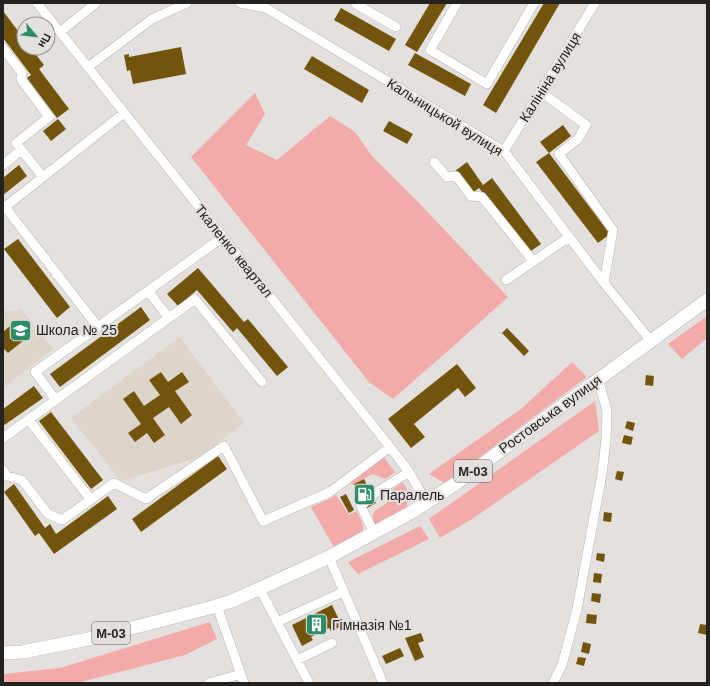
<svg xmlns="http://www.w3.org/2000/svg" width="710" height="686" font-family="Arial,sans-serif">
<rect width="100%" height="100%" fill="#e3e0dd"/>
<path fill="#ddd4cc" d="M3,307l3,5 15,-3 32,40 -50,39z
M180,337l64,86 -47,35 -76,23 -50,-63z"/>
<path fill="#f2aba8" d="M255,93l10,21 -19,31 31,15 53,-44 25,16 17,24 46,46 90,95 -50,45 -65,57 -24,-17 -178,-225z
M707,316v22l-25,21 -14,-15z
M572,362l15,15 -142,106 -16,-9 92,-65z
M595,401l4,30 -127,88 -32,19 -11,-19z
M383,456l12,16 -10,7 -12,-5 -21,11 -2,-4z
M402,482c8,8 7,17 4,26l-32,18c-6,-21 9,-15 16,-27 1,-2 1,-6 2,-9 3,-3 8,-5 10,-8z
M336,495l13,20 7,-4c5,8 9,14 6,23l-27,15 -24,-42 14,-6z
M420,526l9,13 -71,35 -10,-12z
M210,622l7,17 -32,16 -108,28h-74v-9l57,-6z"/>
<path fill="#73540d" d="M430,3h17l-30,49 -12,-7z
M544,3h16l-64,110 -13,-8z
M341,8l55,31 -7,12 -55,-31z
M3,11l21,28v9h7l13,17 -5,4 30,40 -12,9 -30,-40 4,-3 -28,-37z
M181,47l5,27 -53,10 -3,-14 -3,1 -3,-16 5,-1v3z
M415,53l56,31 -6,12 -57,-31z
M312,56l57,34 -7,13 -58,-34z
M58,119l8,10 -15,12 -8,-10z
M389,121l24,13 -6,10 -24,-13z
M563,125l8,11 -22,17 -9,-11z
M549,153l61,81 -12,9 -62,-81z
M467,162l16,23 9,-7 49,66 -13,9 -49,-65 -8,6 -16,-23z
M19,165l8,11 -24,19v-17z
M18,239l52,68 -13,11 -53,-69z
M198,268l46,54 4,-3 40,48 -11,9 -40,-48 -4,4 -36,-42 -19,16 -11,-12z
M141,307l9,13 -90,67 -10,-13z
M16,321l13,15 -21,17 -4,-4 -1,1v-18z
M507,328l22,23 -5,5 -22,-23z
M457,364l19,24 -11,9 -7,-9 -44,36 11,13 -14,11 -23,-29z
M161,372l7,10 14,-10 7,10 -14,9 17,24 -11,9 -12,-17 -16,11 12,17 -11,8 -7,-10 -12,9 -7,-9 13,-9 -18,-25 11,-8 10,15 16,-11 -11,-15z
M646,375l8,1 -1,10 -8,-1z
M34,386l9,12 -40,28v-17z
M51,412l52,68 -12,9 -52,-68z
M627,421l8,2 -2,8 -8,-3z
M624,435l9,2 -2,8 -9,-2z
M218,456l9,13 -86,63 -9,-13z
M617,471l7,1 -2,9 -7,-2z
M364,479l12,24 -9,5 -13,-24z
M14,484l31,44 5,-4 6,10 52,-38 9,13 -63,45 -15,-21 -4,3 -31,-44z
M346,494l8,16 -5,3 -9,-16z
M604,512l8,1 -1,9 -8,-1z
M597,553l8,1 -1,8 -8,-2z
M594,573l8,1 -1,9 -8,-1z
M592,593l9,1 -1,9 -9,-2z
M332,605l10,21 -11,5 -2,-3 -18,9 2,3 -11,6 -10,-21z
M587,614l10,1 -1,9 -10,-1z
M700,624l7,1v10l-9,-2z
M421,633l3,8 -6,2 6,14 -9,4 -10,-23z
M583,642l8,2 -2,10 -8,-2z
M400,648l4,8 -18,8 -4,-8z
M578,657l8,1 -2,8 -8,-2z"/>
<g fill="none" stroke-linecap="round" stroke-linejoin="round">
<defs>
<path id="minor" d="M37,3l353,444 19,25 17,30
M240,3l26,5 238,143 100,132 47,58
M357,3l-1,1 40,23
M457,3l-27,47 57,34 47,-81
M60,32l36,-29
M3,48l19,25 -1,6 28,38 -33,26 27,34
M88,67l64,-48 35,-16
M541,92l45,33 -8,14 -19,15 54,76 -9,53
M504,151l91,-148
M434,162l13,15 9,-1 15,20 11,1 51,64
M3,165l18,-15
M506,280l63,-43
M148,291l21,27
M98,327l-93,-120 119,-94
M56,400l-21,-28 188,-135
M29,420l62,80
M3,438l192,-139 67,83
M3,470l4,6 15,4 26,34 14,6 52,-37 32,16 78,-53 39,75 67,-29 60,-45
M374,533l-13,-27 14,-13 34,-21
M329,557l54,126
M260,589l37,71 35,-17
M217,606l27,77
M277,622l66,-30
M297,660l12,23
M209,683l32,-9
M553,683l9,-18 15,-56 25,-135 4,-34 1,-29 -9,-32"/>
<path id="highway" d="M3,653l19,-1 71,-14 116,-30 23,-7 97,-44 83,-45 46,-30 249,-182"/>
</defs>
<use href="#minor" stroke="#bab7b4" stroke-width="10"/>
<use href="#highway" stroke="#bab7b4" stroke-width="14"/>
<use href="#minor" stroke="#fff" stroke-width="9"/>
<use href="#highway" stroke="#fff" stroke-width="13"/>
</g>
<defs>
<symbol id="school-square" viewBox="-11 -11 22 22"><rect x="-9" y="-9" width="18" height="18" rx="4" fill="#2c8d66" stroke="#e3e0dd"/><path d="M0-5L7-2L0 1L-7-2ZM-4 1L0 2.5L4 1V4Q0 6-4 4Z" fill="#fff"/></symbol>
<symbol id="fuel-square" viewBox="-11 -11 22 22"><rect x="-9" y="-9" width="18" height="18" rx="4" fill="#2c8d66" stroke="#e3e0dd"/><path d="M-5.5-6h7V0h2V4h1.3V-2.5L3-4.5l.8-.8L6-3V5H2.5V1h-1V6h-7ZM-4.2-4.7v3.2H.2V-4.7Z" fill="#fff"/></symbol>
<symbol id="building-square" viewBox="-11 -11 22 22"><rect x="-9" y="-9" width="18" height="18" rx="4" fill="#2c8d66" stroke="#e3e0dd"/><path d="M-4-6H4V6H1V3H-1V6H-4ZM-2.5-4.3h1.7v1.8h-1.7ZM.8-4.3h1.7v1.8H.8ZM-2.5-1h1.7V.8h-1.7ZM.8-1h1.7V.8H.8Z" fill="#fff"/></symbol>
</defs>
<g fill-rule="evenodd">
<use href="#school-square" x="8" y="318" width="25" height="25"/>
<use href="#fuel-square" x="352" y="482" width="25" height="25"/>
<use href="#building-square" x="304" y="612" width="25" height="25"/>
</g>
<g text-anchor="middle" dominant-baseline="central" stroke-width="4" stroke-linejoin="round" paint-order="stroke">
<g fill="#e3e0dd" stroke="#5d5b59" stroke-width="1">
<rect x="454" y="460" width="38" height="22" rx="3"/>
<rect x="92" y="622" width="38" height="22" rx="3"/>
</g>
<g font-size="13" font-weight="bold" fill="#242221">
<text x="473" y="471">М-03</text>
<text x="111" y="633">М-03</text>
</g>
<g font-size="14" fill="#242221" stroke="#e3e0dd">
<text transform="translate(550 77) rotate(-58)">Калініна вулиця</text>
<text transform="translate(445 117) rotate(32)">Кальницькой вулиця</text>
<text transform="translate(234 251) rotate(51)">Ткаленко квартал</text>
<text transform="translate(550 414) rotate(-36)">Ростовська вулиця</text>
</g>
<g font-size="14" fill="#242221" stroke="#e3e0dd" text-anchor="start">
<text x="36" y="330">Школа № 25</text>
<text x="380" y="495">Паралель</text>
<text x="332" y="625">Гімназія №1</text>
</g>
</g>
<rect width="710" height="686" fill="none" stroke="#242221" stroke-width="8"/>
<g transform="translate(36 36) rotate(118)"><circle r="19" fill="#e3e0dd" stroke="#979492"/>
<path d="M0-3L7 15L0 10L-7 15Z" fill="#2c8d66"/>
<text y="-6" font-size="11" font-weight="bold" text-anchor="middle" fill="#242221">Пн</text>
</g>
</svg>
